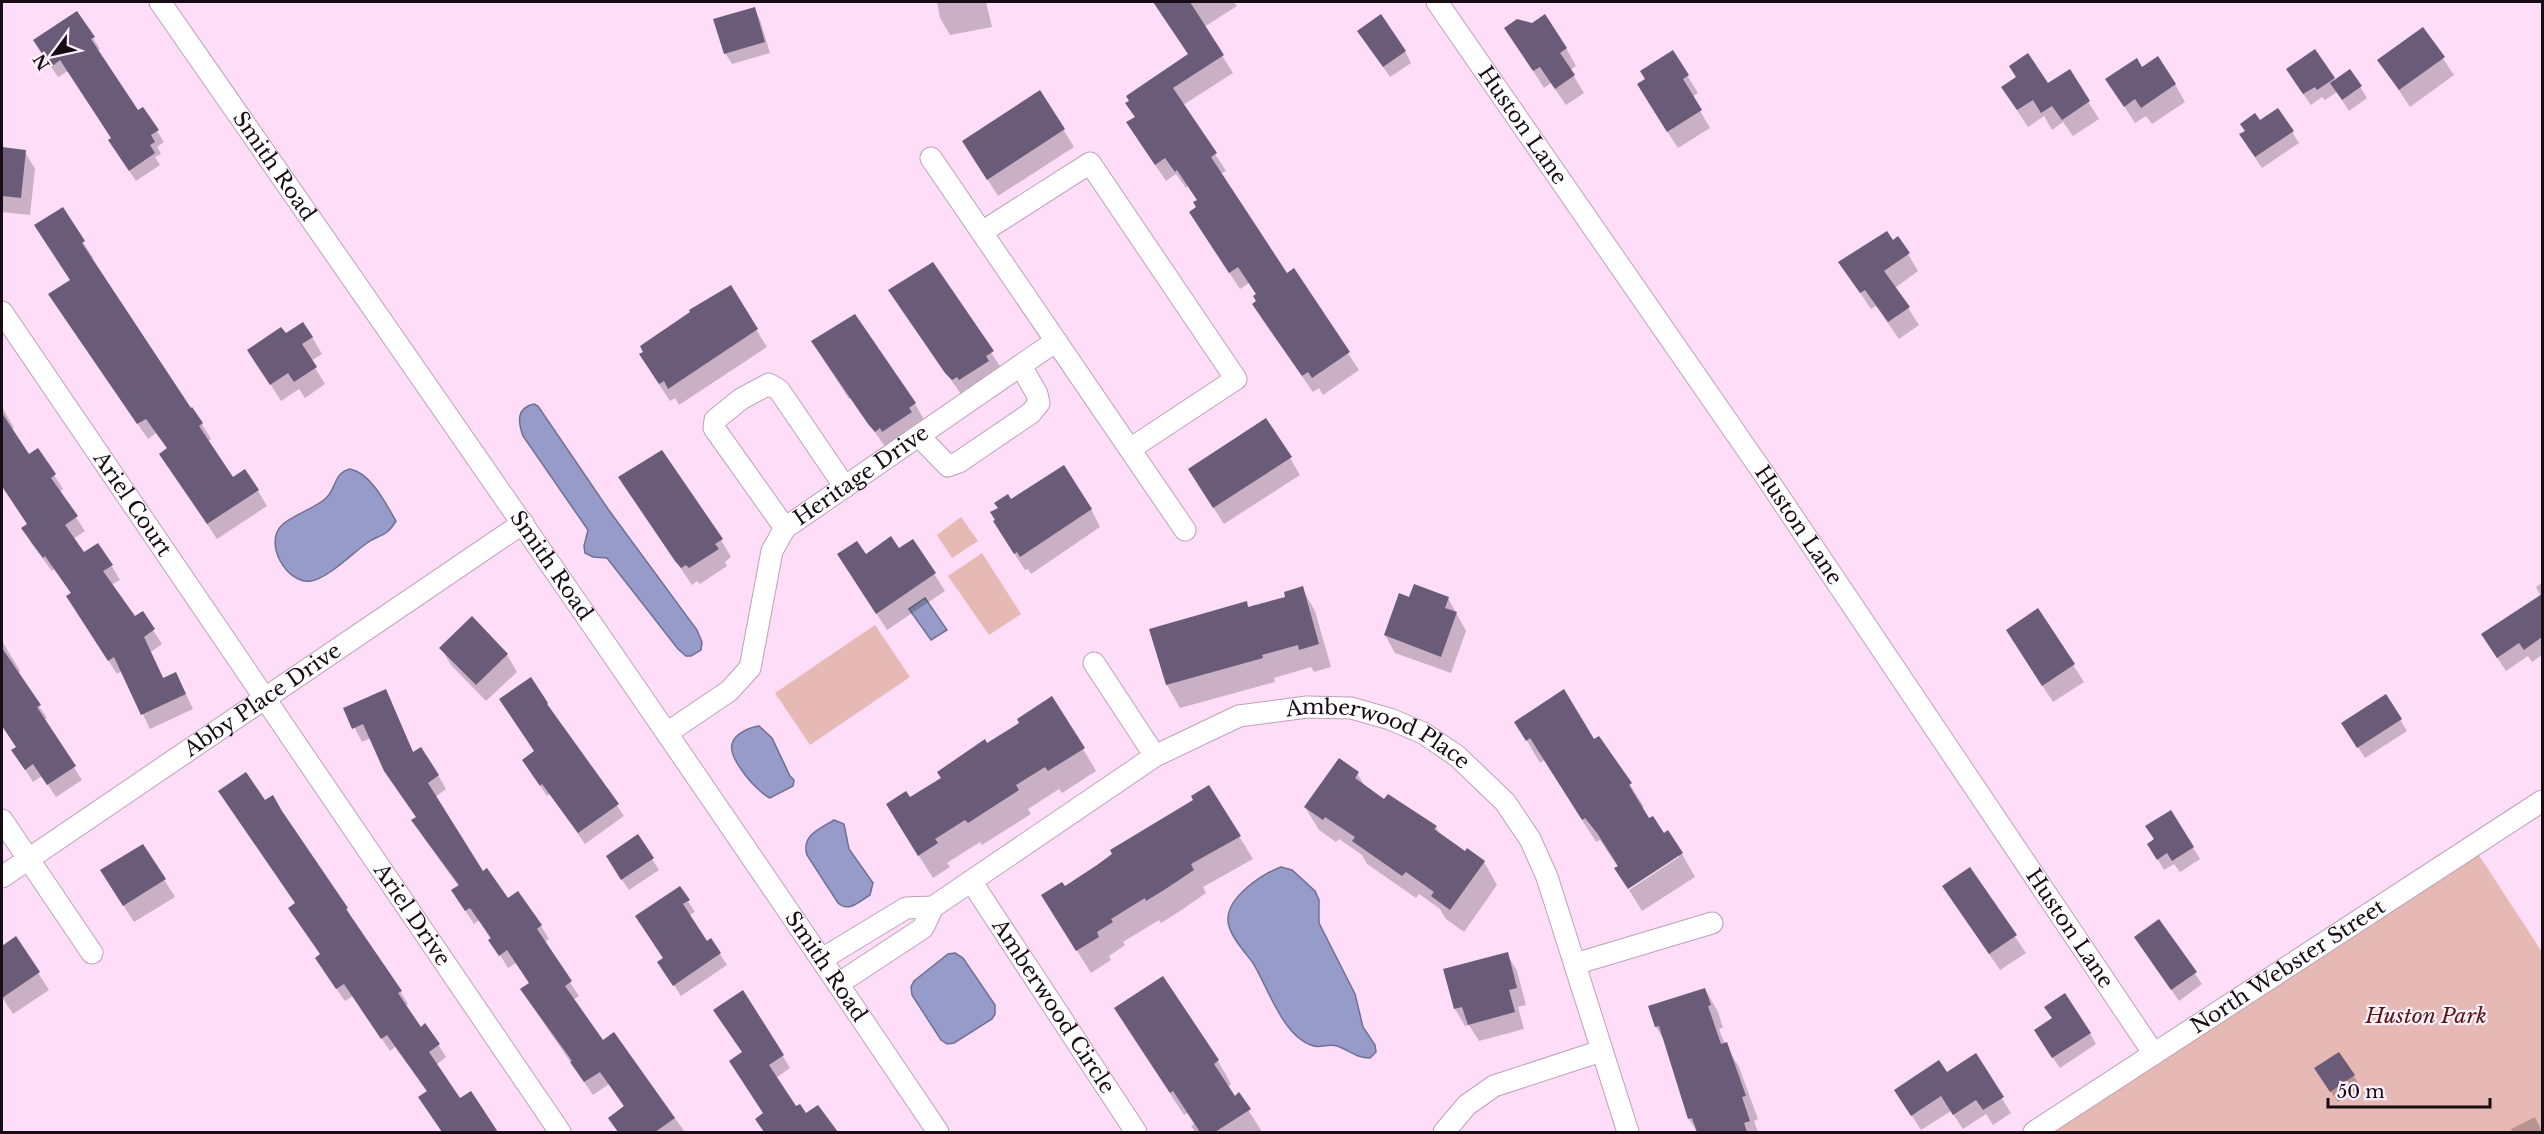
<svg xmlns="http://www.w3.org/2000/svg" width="2544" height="1134" font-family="'Libre Baskerville',serif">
<rect width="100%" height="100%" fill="#fdddf7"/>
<path fill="#e6b9b4" d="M961,517l17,24 -26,17 -15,-23z
M982,553l39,61 -32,21 -41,-59z
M875,625l35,52 -100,68 -35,-52z
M2473,846l69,106v180h-508z"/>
<path fill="#969bc9" stroke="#707093" stroke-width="1.5" d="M534,404l4,2 70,103 89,121 5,12 -1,8 -10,6h-5l-8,-7 -71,-91 -14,-1 -8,-4 -1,-7 4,-16 -65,-94c-5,-14 -7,-28 11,-32z
M350,469c21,4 36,35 46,52 -3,5 -5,8 -9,11 -6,5 -14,6 -20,11 -13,9 -40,36 -56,38 -24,4 -48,-38 -29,-56 11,-10 31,-16 43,-26 12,-10 8,-26 25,-30z
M925,598l22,32 -16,10 -22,-31z
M759,726l13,12 18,38 4,4 -1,6 -23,12c-12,-5 -42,-39 -38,-54 2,-10 18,-17 27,-18z
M834,820l10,4 5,25 24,34 -3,12c-10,6 -21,18 -32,8l-31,-48c-6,-20 13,-26 27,-35z
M1281,867l11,3 23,21 4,9v23l36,71 8,33 12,18 1,7 -6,6c-14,0 -21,-8 -33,-12 -8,-3 -15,2 -23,0 -31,-8 -46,-59 -61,-83 -8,-11 -25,-29 -25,-43 -1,-23 34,-46 53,-53z
M955,953l8,5 32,47v9l-3,5 -38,24 -7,1 -6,-4 -29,-45 -1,-8 3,-6 34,-27z"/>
<path fill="#0003" d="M937,2h49l6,25 -42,8 -10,-17z
M1155,2h79l3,4 -33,21 29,46 -50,32 43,66 -6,3 66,101 7,-5 66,100 -36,25 -4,-7 -6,4 -49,-70 -10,-17 4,-3 -1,-7 -8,-12 -9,6 -39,-59 -3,-29 -10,-15 -2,2 -10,-14 -10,7 -28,-41 -2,-22 53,-63z
M754,9l6,11 10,33 -38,11 -7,-11z
M1506,28l60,20 10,18 -6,4 14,23 -18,12 -15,-22 -7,5z
M2423,29l31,46 -44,32 -31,-47z
M1359,31l46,20 6,12 -21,14z
M93,38l7,11 -3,2 40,62 20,18 7,11 -7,5 4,7 -6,3 5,8 -24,16 -20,-30 -4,-12 -44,-68 -10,6 -17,-25z
M2315,51l20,30 15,-10 17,27 -18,13 -12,-19 -12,8 -3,-3 -11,8 -17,-24z
M1673,52l25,41 -6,4 18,31 -32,20 -30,-46 -1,-23z
M2141,69l34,15 10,18 -33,22 -6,-8 -11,7 -28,-43z
M2069,71l30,48 -26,17 -10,-14 -11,8 -8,-14 -16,11 -15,-23z
M1040,92l34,55 -76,49 -24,-38z
M2260,122l32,10 7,11 -37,25 -15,-22z
M2,149l23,3 10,17 -5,46 -28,-3z
M62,209l31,49 -2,1 99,152 12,13 9,15 -4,3 25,37 26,12 9,15 -50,33 -56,-84 7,-5 -12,-17 -8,6 -89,-129 12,-29z
M1892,242l16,12 10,17 -23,17 24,37 -20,14 -23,-33 -5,3 -31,-46z
M932,264l70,105 -39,28 -63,-90z
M730,287l37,60 -88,58 -4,-7 -5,3 -19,-29z
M285,335l27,2 10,17 -11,7 14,23 -20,14 -6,-9 -18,12 -32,-51z
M823,359l92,45 10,17 -39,27 -35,-50 -2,1z
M2,407l12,21 -3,2 18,26 25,19 9,14 -4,3 26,39 -12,8 11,15 27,11 9,15 -9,5 23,33 8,-5 20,31 -11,8 13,27 19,9 10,21 -43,20 -28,-58 -5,3 -41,-63 -4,-16 -18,-26 -2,2 -21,-28 -8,-14 5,-4 -26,-38z
M1290,458l10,17 -76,49 -24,-37z
M620,478l101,62 10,17 -6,5 2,4 -27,18 -3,-3 -5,4z
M1011,501l80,8 9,18 -69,47 -3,-5 -3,1 -20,-31 -6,-31z
M913,541l32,50 -58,39 -48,-75 26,1 34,-6z
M2542,583v72l-10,7 -4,-6 -22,15 -15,-23 50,-51 -5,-10z
M1302,588l13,23 16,56 -17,5 -3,-5 -37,11 1,4 -95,26 -13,-23 -16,-55 95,-27 3,5 37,-10z
M1448,598l18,33 -15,42 -56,-20 -10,-18 25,-36z
M2038,610l46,72 -31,20 -36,-55z
M2,641l18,30 -3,2 30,45 -3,2 38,60 -26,17 -14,-21 -9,6 -12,-19 -4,-15 -15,-22z
M441,648l66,7 10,17 -31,29 -35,-36z
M530,679l94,137 -39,28 -35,-50 -3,2 -17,-25 5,-19z
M385,691l29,63 24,21 8,14 -11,8 48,76 24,27 34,26 8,13 -5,4 35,53 -6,4 29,42 12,-8 71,98h-67l-8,-14 15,-10 -16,-24 -16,11 -63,-92 -8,-14 8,-5 -14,-21 -8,5 -29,-48 -5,4 -13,-20 -2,-17 -38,-53 -4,-16 -46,-80 -9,4 -17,-33z
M2386,696l21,35 -42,27 -15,-23z
M1516,722l77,19 26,26 25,40 -3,1 8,12 33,34 13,23 -53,34 -13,-21 50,-33v-3l-61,13 -18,-27 -4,2 -52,-82 -4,3z
M1021,723l62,26 13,22 -34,22 -3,-4 -31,20 3,5 -49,31 -2,-3 -33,21 3,4 -17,11 -32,-50 9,-29z
M1357,773l9,15 19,13 51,26 4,8 25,18 19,9 13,23 -33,47 -18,-13 -6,-10 -21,-15 -3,4 -49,-34 -5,-9 -23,-16 -3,3 -17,-12 -14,-23z
M1209,787l44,72 -50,28 3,6 -29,20 -16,10 -2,-3 -36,22 2,3 -16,11 2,4 -20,13 -34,-54 7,-31 131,-87z
M265,802l18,14 64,93 6,13 47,69 8,13 -3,2 15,23 18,15 8,13 -10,8 24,35 10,-7 27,39h-54l-15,-21v-18l-33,-46 -5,4 -37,-55 -8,5 -21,-30 -3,-16 -25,-51z
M2171,812l29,47 -20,13 -6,-8 -10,6 -15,-26 7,-4z
M638,837l21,33 -30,20 -15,-22z
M143,846l32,51 -41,25 -22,-34z
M1970,869l56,84 -26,17 -46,-67z
M688,901l7,11 -7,4 18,27 5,-3 16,25 -46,31 -15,-23 -2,-14 -20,-31z
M2159,921l43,63 -23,17 -36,-53z
M16,938l33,52 -36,24 -11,-17v-49z
M1507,954l10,17 9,34 -8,2 6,22 -45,12 -10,-16 -4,1 -10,-17z
M1163,978l55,83 13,23 -4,3 8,11 4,-3 23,37h-67l-4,-6 3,-2 -7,-11 -3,2 -55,-84 -13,-23z
M1705,989l13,23 5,16 -4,1 6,15 14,23 19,52 -4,2 4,11h-61l-8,-13 -22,-74 -11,-18 -6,-20z
M743,992l47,76 -14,10 20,31 37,19 3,4h-71l-8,-13 7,-5 -21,-61z
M2053,1019l37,14 6,11 -36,24 -18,-26z
M1976,1056l35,57 -18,12 -7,-11 -23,15 -12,-18 -30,19 -16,-25 41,-31z
M2354,1076l6,11 -22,15 -15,-22z
M2535,1117l7,15h-29l-2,-3z"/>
<path fill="#6a5c79" d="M1153,2h37l34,53 -51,33 44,65 -6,4 76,116 7,-5 56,84 -38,26 -4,-6 -6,4 -50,-72 4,-3 -3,-5 3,-2 -18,-27 -9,6 -40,-61 7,-5 -3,-5 4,-2 -20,-30 -2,2 -10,-14 -10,7 -29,-43 9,-5 -10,-14 4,-2 -3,-5 62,-42z
M755,7l10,35 -41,12 -11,-35z
M77,11l18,26 -4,2 47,71 5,-3 16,23 -8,5 4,7 -5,3 5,8 -26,18 -21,-31 3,-2 -51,-78 -9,7 -18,-27z
M1381,14l25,37 -23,16 -26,-36z
M1545,14l22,34 -7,5 15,22 -20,14 -15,-22 -7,4 -29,-43 13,-9 15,4z
M2423,27l22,30 -46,33 -22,-30z
M2315,49l20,29 -18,12 -2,-3 -12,7 -17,-25z
M1673,50l16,25 -6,4 19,31 -35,22 -30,-48 8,-5 -5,-8z
M2028,53l20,30 22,-14 20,32 -28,19 -10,-14 -11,7 -8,-13 -16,10 -16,-23 15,-10 -7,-11z
M2158,56l18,28 -35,24 -6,-9 -11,8 -19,-28 32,-21 5,9z
M2350,69l12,17 -20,14 -12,-17z
M1040,90l25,39 -78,51 -25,-39z
M2278,108l16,23 -39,26 -16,-23 6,-3 -5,-7 15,-11 5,7z
M2,147l24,3 -5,48 -19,-2z
M63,207l22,34 -3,2 109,165 1,-1 11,16 -4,3 34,51 12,-8 14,21 -52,34 -48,-70 8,-6 -21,-29 -9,5 -89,-130 22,-14 -36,-55z
M1887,231l6,9 5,-4 12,17 -26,18 26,36 -22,15 -23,-32 -5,3 -22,-31z
M933,262l61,89 -8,5 3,5 -30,19 -2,-3 -5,3 -7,-7 -57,-83z
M731,285l27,44 -90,60 -4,-8 -5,3 -20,-30 4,-2 -3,-6 50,-34 -1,-2z
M855,314l61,89 -7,5 3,4 -30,20 -2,-4 -5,4 -7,-8 -57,-83z
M303,322l10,15 -11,7 15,23 -23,15 -6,-9 -18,12 -23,-35 34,-23 5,6z
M2,413l27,41 9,-6 18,26 -5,4 27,38 -13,9 19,27 14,-9 15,22 -10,6 32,45 8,-5 12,18 -11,8 19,41 13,-6 10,22 -45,21 -27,-58 -6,4 -42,-65 5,-3 -26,-37 -2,2 -22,-30 6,-4 -25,-38z
M1266,418l26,39 -79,51 -25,-39z
M662,450l61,89 -8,5 4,5 -30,19 -3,-3 -5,3 -6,-7 -57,-84z
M1064,465l28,44 -72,48 -3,-5 -3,2 -21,-33 2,-1 -5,-8 8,-4 -4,-5 14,-9 3,5z
M891,536l8,12 14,-9 23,34 -60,41 -39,-60 20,-13 9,13z
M1414,584l35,13 -4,11 12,4 -16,45 -57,-22 15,-42 10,4z
M1303,586l16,58 -20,6 -1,-5 -36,10 1,3 -97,27 -17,-56 98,-28 1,6 37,-10 -1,-5z
M2542,594v43l-18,13 -5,-7 -22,15 -16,-24z
M2038,608l37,56 -33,22 -36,-56z
M472,616l36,38 -32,31 -37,-37z
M2,648l39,57 -4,2 39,59 -29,19 -14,-21 -8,6 -14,-20 5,-3 -14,-21z
M531,677l17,26 -1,1 72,100 -41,29 -36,-49 -2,2 -18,-26 12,-9 -35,-52z
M386,689l27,63 8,-5 18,28 -11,8 55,88 4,-3 21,30 10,-7 24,34 -5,4 35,52 -7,5 38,54 11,-8 61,86 -20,14h-37l-10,-14 16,-12 -24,-34 -16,10 -14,-20 2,-1 -52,-72 9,-6 -22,-33 -8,6 -11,-16 3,-2 -21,-30 -5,3 -14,-21 8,-5 -48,-65 5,-3 -32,-46 -21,-47 -11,5 -9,-21z
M1564,689l30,50 5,-3 21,30 12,17 -3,2 20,33 4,-2 11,17 4,-3 15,23 -55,36 -14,-21 4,-2 -21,-33 -12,-15 -3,2 -52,-82 -4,3 -12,-19z
M2386,694l16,25 -45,29 -16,-25z
M1052,696l33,52 -37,23 -3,-4 -29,18 3,5 -51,33 -3,-3 -30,19 3,4 -20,13 -32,-52 20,-13 4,6 31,-19 -4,-6 48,-33 2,4 32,-20 -2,-4z
M1339,758l20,14 -4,6 29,21 4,-5 49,32 -3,3 31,22 2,-3 18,13 -35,49 -19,-14 3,-4 -28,-20 -4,4 -50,-35 3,-4 -30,-20 -2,3 -19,-13z
M246,772l19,28 8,-5 9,16 66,97 -2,1 56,82 -4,2 23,34 4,-4 15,21 -11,8 31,46 11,-7 27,41h-56l-24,-35 9,-6 -40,-56 -6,4 -37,-55 -8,5 -21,-31 5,-4 -32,-46 7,-5 -77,-112z
M1209,785l32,51 -50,28 3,6 -30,20 -18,11 -1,-3 -34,21 2,3 -16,10 2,5 -23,14 -35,-56 21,-13 3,4 32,-21 15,-11 -2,-4 83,-50 -2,-4z
M2171,810l23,37 -22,14 -5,-8 -10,7 -10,-16 7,-5 -9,-13z
M638,834l16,24 -33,22 -15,-24z
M143,844l23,35 -43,27 -23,-36z
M1970,867l47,68 -28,19 -47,-68z
M680,886l10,14 -7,4 24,37 4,-3 10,15 -48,33 -16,-24 6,-4 -28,-42z
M2159,919l38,53 -26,18 -37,-53z
M16,936l24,36 -38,26v-52z
M1508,952l9,36 -8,2 6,22 -47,13 -6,-18 -8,2 -11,-40z
M1163,976l56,84 -5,4 21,32 4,-4 12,17 -36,23h-15l-27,-41 -3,2 -56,-85z
M1705,988l6,17 -3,1 13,38 6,-2 19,54 -4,1 8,24 -6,2 3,9h-50l-5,-14 -4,1 -29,-93 -4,1 -7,-21z
M743,990l41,65 -15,10 27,41 4,-2 6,9 12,-8 20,27h-74l-9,-13 8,-6 -34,-52 13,-9 -29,-42z
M2065,993l26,40 -39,25 -18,-28 18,-12 -8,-11z
M2339,1052l16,23 -25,17 -16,-24z
M1976,1053l28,44 -21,13 -7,-10 -23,15 -12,-19 -30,20 -17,-26 45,-30 8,12z"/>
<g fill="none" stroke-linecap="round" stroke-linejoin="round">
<defs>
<g id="minor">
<path id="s1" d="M160,2c261,375 523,751 778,1130"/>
<path id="s2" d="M1437,2l327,472 390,580"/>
<path d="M931,158l254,372"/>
<path d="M982,232l108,-69 146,216 -106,70"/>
<path id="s3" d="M2,312l558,820"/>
<path d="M919,436l29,30 11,-4 72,-49 8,-10 -2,-9 -16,-28"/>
<path d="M785,528l-71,-100 1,-8 26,-21 28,-15 10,6 66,97"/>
<path d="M1094,663l61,93"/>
<path id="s4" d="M667,733l62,-42 21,-23 22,-117 13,-23 271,-187"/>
<path d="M2,820l90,133"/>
<path id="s5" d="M2,877l521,-354"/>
<path id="s6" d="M971,881l165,251"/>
<path id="s7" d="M822,959l84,-51 27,-1 222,-151 84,-40 68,-9 44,1 39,11 33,14 34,23 48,46 25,37 17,38 81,255"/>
<path d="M1575,964l137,-41"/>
<path d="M838,984l85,-56 10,-21"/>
<path d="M1444,1132l23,-27 27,-19 107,-35"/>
<path id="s8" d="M2034,1132l508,-331"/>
</g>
</defs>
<use href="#minor" stroke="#bfa1ba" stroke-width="23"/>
<use href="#minor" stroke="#fff" stroke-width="21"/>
</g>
<g text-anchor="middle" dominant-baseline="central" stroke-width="4.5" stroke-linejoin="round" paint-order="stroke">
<g font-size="21" fill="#170c15" stroke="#fef1fb">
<text stroke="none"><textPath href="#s2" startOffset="150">Huston Lane</textPath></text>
<text stroke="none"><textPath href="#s1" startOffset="200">Smith Road</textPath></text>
<text stroke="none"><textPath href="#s4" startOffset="344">Heritage Drive</textPath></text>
<text stroke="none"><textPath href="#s3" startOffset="232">Ariel Court</textPath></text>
<text stroke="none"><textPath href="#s2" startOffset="636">Huston Lane</textPath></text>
<text stroke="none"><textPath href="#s1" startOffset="686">Smith Road</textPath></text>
<text stroke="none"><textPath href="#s5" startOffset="315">Abby Place Drive</textPath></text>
<text stroke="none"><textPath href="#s7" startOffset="632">Amberwood Place</textPath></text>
<text stroke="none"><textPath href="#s3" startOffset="729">Ariel Drive</textPath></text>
<text stroke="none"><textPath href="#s2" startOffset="1122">Huston Lane</textPath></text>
<text stroke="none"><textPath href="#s1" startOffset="1172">Smith Road</textPath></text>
<text stroke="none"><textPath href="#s8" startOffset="303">North Webster Street</textPath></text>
<text stroke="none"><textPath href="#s6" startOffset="150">Amberwood Circle</textPath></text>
</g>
<g font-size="21" font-style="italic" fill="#581615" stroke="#fef1fb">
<text x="2426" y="1016">Huston Park</text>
</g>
</g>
<rect width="2544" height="1134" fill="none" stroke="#170c15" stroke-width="6"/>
<g transform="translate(54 54) rotate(237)" stroke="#fef1fb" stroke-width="4.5" paint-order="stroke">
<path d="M0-4.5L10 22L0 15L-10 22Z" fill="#170c15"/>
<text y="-9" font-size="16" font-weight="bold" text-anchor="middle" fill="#170c15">N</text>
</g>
<path d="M2328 1098v9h162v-9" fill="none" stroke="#170c15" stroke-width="3"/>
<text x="2337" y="1098" font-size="18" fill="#170c15" stroke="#fef1fb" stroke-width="4.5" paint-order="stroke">50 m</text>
</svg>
